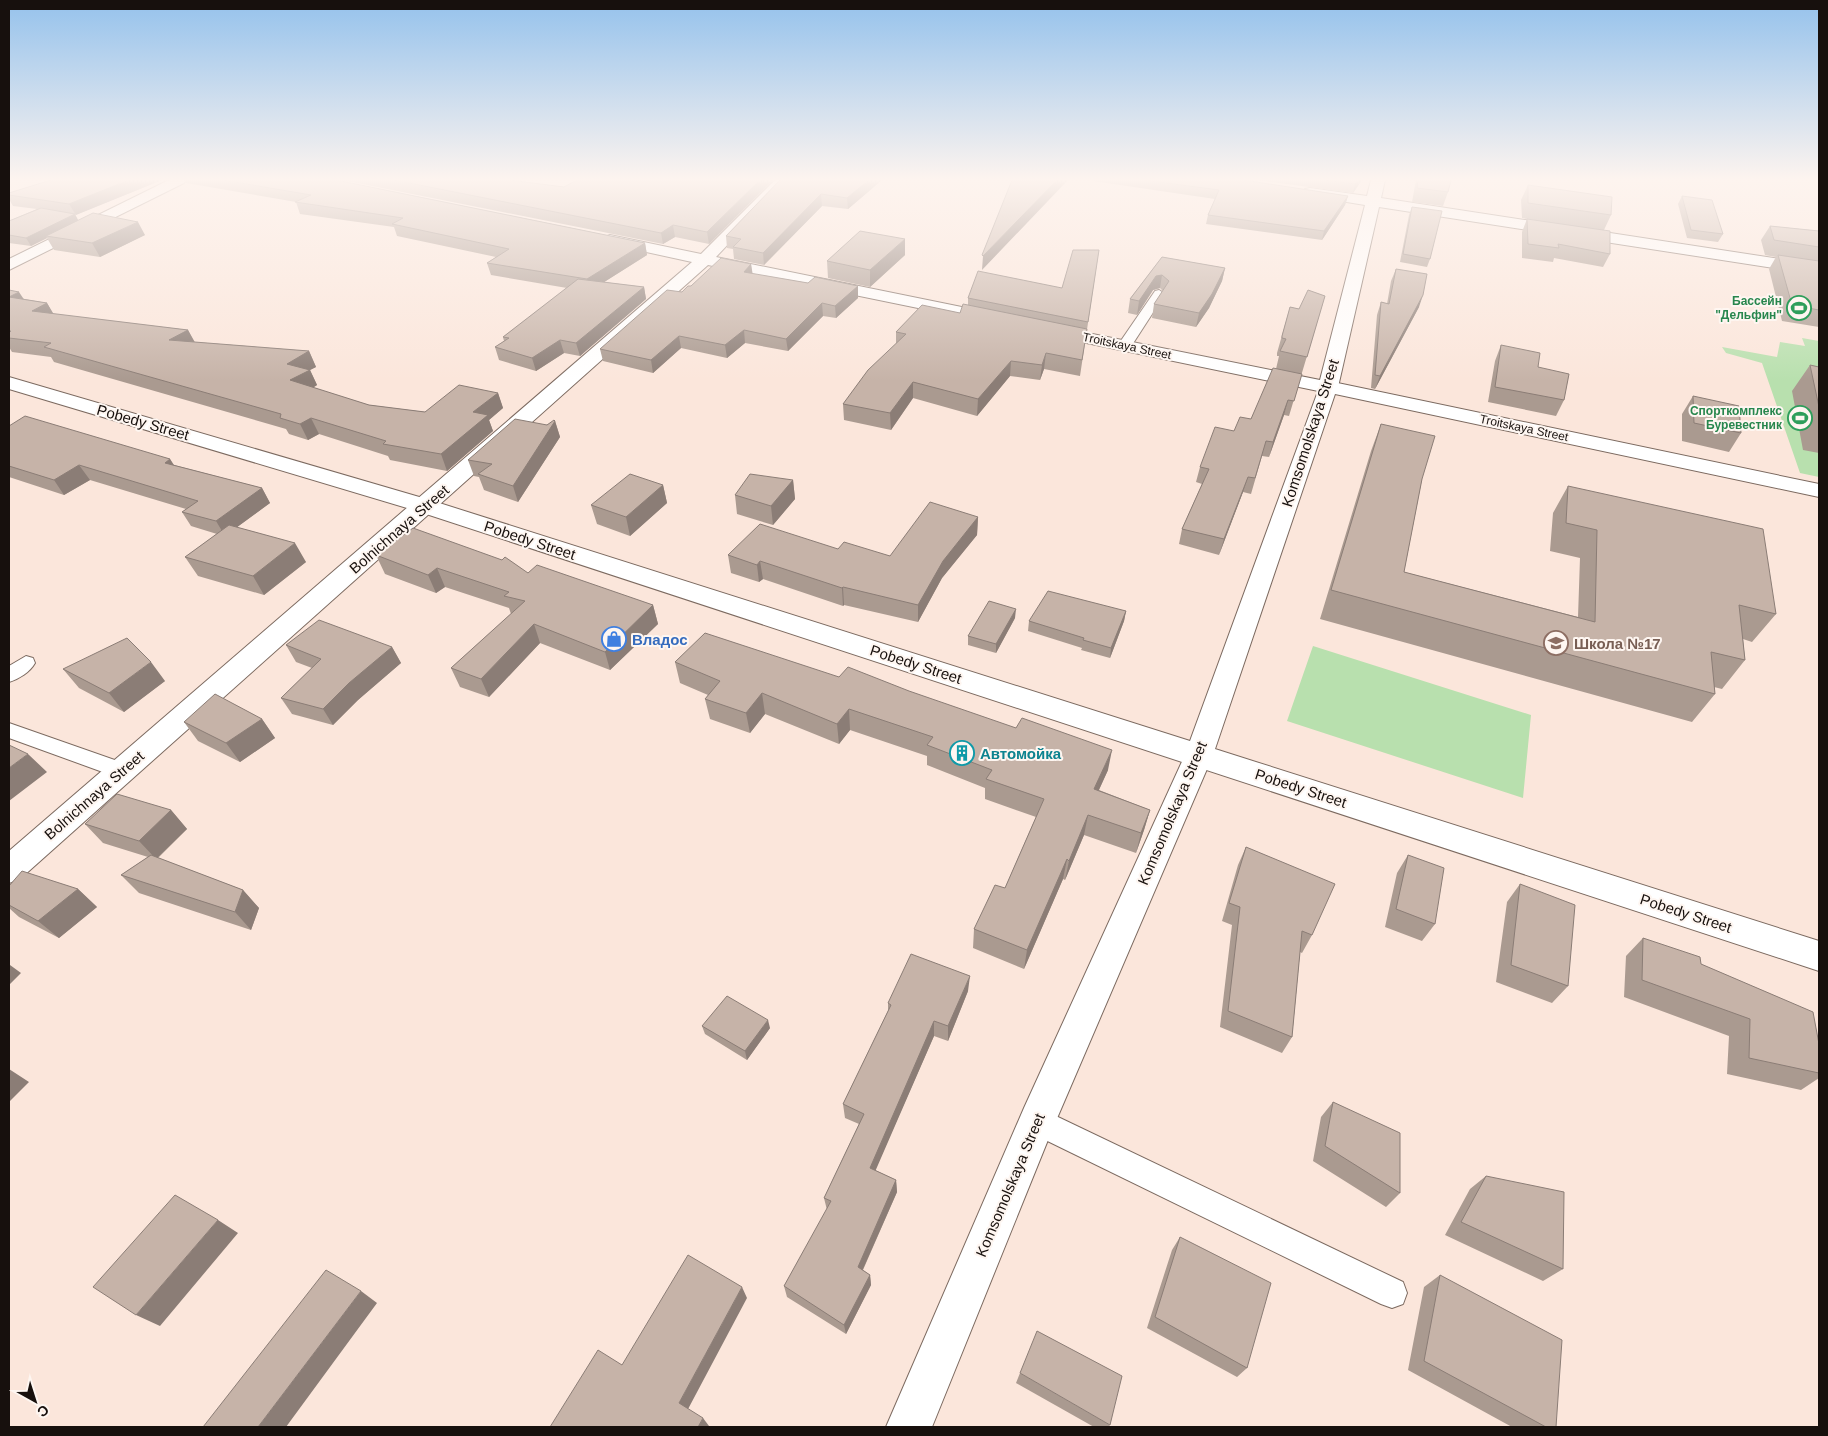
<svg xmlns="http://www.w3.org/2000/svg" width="1828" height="1436" font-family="Arial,sans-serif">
<rect width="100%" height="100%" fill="#fbe6db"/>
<path fill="#b8e0ae" d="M1802,338l17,3v136l-19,-4 -38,-110 -36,-10 -4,-6 55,10 3,-15 25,4z
M1313,646l218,69 -8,83 -236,-77z"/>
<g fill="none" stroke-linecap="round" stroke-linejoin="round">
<defs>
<path id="service" d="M1159,290l6,4 -33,51 -7,4 -5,-1 -2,-3 37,-54z
M26,656l7,2 2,5c-5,9 -16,16 -26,19v-16z
M9,723l120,42 3,6 -3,6 -7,2 -113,-41z
M1037,1107l366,175 4,11 -4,11 -11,4 -11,-4 -354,-173 -4,-10 4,-10z"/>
<path id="minor" d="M169,180h17l-2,3 -175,87v-11z
M775,180h14l-73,77 280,57 6,1 3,4 -3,4 -6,1 -288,-59 -688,614 -11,4v-32l683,-589 -87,-19 -3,-3 3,-3 5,-2 91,19z
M1371,180h14l-4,18 438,67v10l-440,-68 -41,180 -3,4 -7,2 -280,-58 -6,-1 -3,-4 3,-4 6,-1 272,55 45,-175 -55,-9 -5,-1 -2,-3 2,-3 5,-1 57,8z
M1199,744l10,3 4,8 -161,375 -120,297h-46l138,-319 161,-353 4,-8z"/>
<path id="tertiary" d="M9,377l424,124 757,240 131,-358 7,-2 491,103v13l-484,-103 -120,355 604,192v30l-1402,-460 -408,-122z"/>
</defs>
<use href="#service" stroke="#7c6a60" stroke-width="2"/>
<use href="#minor" stroke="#7c6a60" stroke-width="2"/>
<use href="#tertiary" stroke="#7c6a60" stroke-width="2"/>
<use href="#service" fill="#fff" fill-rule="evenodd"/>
<use href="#minor" fill="#fff" fill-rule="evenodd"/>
<use href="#tertiary" fill="#fff" fill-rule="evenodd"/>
</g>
<path fill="#aa9a90" d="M51,180h111l-87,35 3,5 67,15 -45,22 -46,-7 -7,-12 -16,8 -22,-3v-22l28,-12 -24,-3 -4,-7v-6z
M184,180h152l309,63 2,12 -43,27 40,5 2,12 -66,57 -16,-3 -28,18 -37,-11 -4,-13 9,-6 -1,-4 64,-49 -76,-13 -4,-12 9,-6 -99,-21 -3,-9 -94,-13 -4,-12 -110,-19z
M342,180h167l55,7 209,-7 -64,64 -34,-7 -12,7z
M780,180h102l-34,29 -26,-3 -58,59 -30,-6 -1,-10 -6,-1 -1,-12z
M1093,180h150l105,16 -3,9 -23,35 -116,-16 2,-9 7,-16 -122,-18z
M1258,180h104l-9,13z
M1416,180h35l-3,12 -5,14 -31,-4z
M1528,185l83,30 -7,15 6,24 -7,13 -49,-9 -1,4 -31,-4v-26l5,-13 -5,-1 -1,-18z
M1682,196l41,38 -5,8 -31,-4 -9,-34z
M1412,207l18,52 -3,8 -27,-5 9,-47z
M1770,226l49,5v96l-37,-6 -13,-52 7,-12 -11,-2 -4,-15z
M1099,250l-19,126 -36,-7 -4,11 -30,-4 -33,40 -64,-18 -22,32 -47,-10 -1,-16 53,-60v-12l64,-19 8,-8v-7l94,-10z
M905,255l-35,32 -42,-9 -1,-17z
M1162,257l63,11 -3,13 -13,27 -13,19 -44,-9 2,-14 9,-13 -3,-3 -7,2 -16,25 -9,-2 2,-14z
M751,264l1,10 56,9 50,3v12l-22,20 -13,-2 -35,35 -43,-8 -18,15 -46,-10 -28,25 -50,-12 -3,-12 82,-57 9,-6z
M1396,269l23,38 -44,82 -4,-1 6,-73 4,-13 6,2 4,-23z
M9,290l15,9 23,4 6,11 135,16 6,12 115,9 7,16 -6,3 7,15 -4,3 56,17 56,7 73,-19 5,15 -14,12 4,11 -46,40 -57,-11 -2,-4 -69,-22 -11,6 -19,-6 -3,-5 -232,-67 -3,-5 -39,-5 -3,-5z
M1325,296l-36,120 -5,-1 -15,42 -7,-1 -11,38 -8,-2 -24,63 -40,-11 3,-15 20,-45 -6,-2 4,-15 34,-36 17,-12 25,-50 3,-13h-2v-3l13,-46 9,2z
M1501,345l37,22 26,33 -8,16 -68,-14 7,-41z
M1810,365l9,2v86l-16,-3 -11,-59z
M1693,396l48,37 -12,19 -47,-11v-27z
M555,421l5,16 -42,65 -34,-12 -5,-13 -5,-1 -6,-16z
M1381,424l41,55 -18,93 174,45 2,-59 -30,-7 3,-38 15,-27 208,128 -24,28 -9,-3 2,21 -23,29 -8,-2 1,7 -23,28 -372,-103 51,-168z
M9,426l161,33 4,6 88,23 8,15 -33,24 69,35 -42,33 -66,-19 -13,-19 32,-23 -26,-8 -9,-14 4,-3 -96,-29 -26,15 -55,-18z
M793,480l2,19 -22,26 -36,-11 -2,-19z
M663,485l4,18 -37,33 -33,-12 -6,-19z
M978,517l-1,18 -35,43 -24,44 -74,-17 -1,1 -80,-27 -4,3 -28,-9 -3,-18 110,-6 52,7z
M376,555l152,18 125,32 5,19 -48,46 -70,-27 -51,54 -29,-10 -9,-19 60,-54 -2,-6 -64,-21 -9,6 -51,-19z
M1126,611l-2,10 -14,37 -29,-8 1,-2 -54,-17 1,-10z
M1015,618l-19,35 -28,-8v-9z
M286,645l106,2 9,16 -43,37 -25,25 -41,-11 -11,-16 31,-30 -16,-6z
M675,662l433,108 -9,20 51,20 -6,20 -8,23 -52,-18 -19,45 -2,-1 -39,90 -51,-21 1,-19 31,-41 31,-71 -51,-18v-11l-58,-23v-9l-77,-26 -11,14 -74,-30 -15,19 -40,-14 -5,-20 3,-4 -28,-12z
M63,669l102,12 -41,31 -45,-24z
M262,719l13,19 -35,24 -42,-21 -14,-19z
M171,810l16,19 -29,29 85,32 16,18 -8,22 -112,-37 -18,-18 27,-18 -45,-14 -18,-19z
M1246,847l66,88 -10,18 -2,-1 -8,85 -10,16 -62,-26 12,-102 -10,-4 16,-56z
M1408,855l27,69 -13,17 -37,-14 12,-54z
M1520,884l48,102 -16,17 -56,-21 11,-80z
M9,886l69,3 19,18 -38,31 -40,-21 -10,-9z
M1643,938l58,26 118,80v34l-18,12 -74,-16 2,-38 -105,-39 2,-41z
M968,991l-20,50 -14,-5 -59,134 21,10 1,12 -34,78 7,5 1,10 -25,49 -59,-37 -3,-11 43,-76 -3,-12 35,-74 -14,-6 -2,-14 45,-93v-8z
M702,1026l68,2 -23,32 -42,-26z
M1333,1102l67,91 -14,14 -73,-46 8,-44z
M1486,1176l77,93 -20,12 -98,-46 25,-46z
M1180,1237l67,131 -10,9 -90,-49 25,-78z
M1440,1275l116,152h-44l-104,-57 16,-83z
M1020,1373l90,52 -2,2h-14l-78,-44z"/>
<path fill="#8b7d76" d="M129,180h33l-86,35 -7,-11z
M760,180h13l-64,64 -2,-12z
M869,180h13l-34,29 -1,-11z
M1057,180h11l-86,90 1,-14z
M1358,180h4l-9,13 2,-9z
M821,194l1,12 -58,59 -1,-12z
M1348,196l-3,9 -23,35 2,-9z
M75,214l4,8 -33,14 1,2 -16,8 -5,-8z
M138,222l7,13 -45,22 -8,-14z
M673,225l2,12 -12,7 -2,-11z
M905,239v16l-35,32v-17z
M645,243l2,12 -57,36 -3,-12z
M751,264l2,12 -9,-4z
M1225,268l-3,13 -13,27 -13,19 3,-14z
M1162,275l-2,13 -7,2 -16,25 2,-14 17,-25z
M858,286v12l-22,20 -1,-12z
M644,287l2,12 -66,57 -4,-13z
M19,292l10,15 -20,-10z
M1423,295l-4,12 -44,82 5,-13z
M47,303l9,15 -24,-7z
M822,303l1,13 -35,35 -2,-12z
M188,330l9,16 -28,-6z
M744,330l1,13 -18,15 -2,-13z
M679,336l2,12 -28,25 -2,-13z
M560,340l4,13 -28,18 -4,-13z
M309,351l7,16 -6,3 7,15 -19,11 -8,-16 -3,-16z
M1046,353l-2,16 -4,11 2,-15z
M1011,361l-1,15 -33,40 1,-17z
M913,382v16l-22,32 -1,-17z
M498,393l5,15 -14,12 4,11 -46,40 -6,-17 32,-42z
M1288,400l-4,15 -15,42 4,-15z
M311,418l8,16 -11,6 -8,-16z
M555,421l5,16 -42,65 -5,-16z
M170,459l9,15 -14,-11z
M79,465l11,15 -26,15 -10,-15z
M1248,477l-5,15 -24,63 5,-16z
M793,480l2,19 -22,26 -2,-19z
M663,485l4,18 -37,33 -4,-19z
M262,488l8,15 -45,33 -9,-15z
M978,517l-1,18 -35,43 -24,44v-17l25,-44z
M295,543l11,19 -42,33 -11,-19z
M760,561l3,18 -4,3 -2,-17z
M437,568l8,19 -9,6 -8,-18z
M843,587l1,18 -1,1 -1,-18z
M653,605l5,19 -48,46 -5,-18z
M1016,609l-1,9 -19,35v-9z
M1126,611l-2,10 -14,37 1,-10z
M534,624l6,19 -51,54 -8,-18z
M392,647l9,16 -43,37 -25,25 -10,-16 26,-26z
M151,662l14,19 -41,31 -15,-19z
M762,693l3,21 -15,19 -4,-20z
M849,709l1,21 -11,14 -2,-20z
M262,719l13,19 -35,24 -14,-19z
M1112,750l-4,20 -18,39 4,-20z
M28,754l19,18 -38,29v-33z
M171,810l16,19 -31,30 -17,-18z
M1150,810l-6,20 -8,23 5,-20z
M1088,815l-4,20 -19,45 4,-19z
M1067,859l-4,20 -39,90 3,-19z
M78,889l19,18 -38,31 -21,-17z
M243,890l16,18 -8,22 -16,-18z
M10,965l11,8 -12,12v-19z
M970,976l-2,15 -20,50v-15z
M768,1020l2,8 -23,32 -2,-9z
M934,1021v15l-63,145 -1,-13z
M9,1069l20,13 -20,20z
M896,1180l1,12 -38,86 -1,-11z
M218,1220l20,13 -78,93 -24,-11z
M870,1275l1,10 -25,49 -2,-9z
M742,1287l5,11 -60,113 -8,-8z
M361,1291l16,12 -91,124h-28z
M703,1418l6,8v1h-11z"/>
<path fill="#c6b3a8" stroke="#8b7d76" d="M51,180h78l-60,24 -60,-9v-2z
M223,180h113l309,63 -58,36 -100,-16 22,-14 -117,-25 11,-6 -108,-16 16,-7z
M394,180h115l55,7 13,-7h183l-53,52 -34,-7 -12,8z
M780,180h89l-22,18 -26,-4 -58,59 -30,-6 8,-8 -15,-3z
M1012,180h45l-74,76 -1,-1z
M1144,180h99l105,16 -24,35 -116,-16 11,-25z
M1324,180h34l-3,4z
M1418,180h33l-3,12 -31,-4z
M1528,185l84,12 -1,18 -83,-12z
M1682,196l30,4 11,34 -32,-4z
M1412,207l30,4 -12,48 -27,-5z
M41,208l34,6 -49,24 -17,-3v-14z
M93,213l45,9 -46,21 -46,-7z
M1527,219l83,12v23l-52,-10 1,4 -31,-4z
M1770,226l49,5v16l-45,-7z
M860,231l45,8 -35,31 -43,-9z
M1073,250h26l-11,72 -120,-24 10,-27 84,17z
M1778,255l41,6v49l-27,-5z
M1162,257l63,11 -13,26 -13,19 -45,-9 15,-23 -7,-6 -6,1 -17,25 -9,-2z
M721,258l30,6 -7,8 64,11 7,-6 43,9 -23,20 -13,-3 -36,36 -42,-9 -19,15 -46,-9 -28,24 -51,-11 67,-59 15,2 6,-6h3z
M1396,269l31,5 -4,21 -43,81 -5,-1 6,-73 8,2z
M578,279l66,8 -68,56 -16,-3 -28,18 -37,-11 14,-9 -6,-1z
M9,290l10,2 -10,5z
M1308,290l17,6 -18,61 -27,-6 6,-12 -4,-1v-2l8,-29 9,2z
M9,297l38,6 -15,8 156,19 -19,10 140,11 -22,13 23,6 -20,10 79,25 56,7 34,-27 39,8 -25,19 15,3 -47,39 -58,-10 3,-3 -75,-23 -11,6 -20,-6 1,-4 -237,-67 7,-4 -42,-5v-5l2,-2h-2z
M963,304l124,25 -5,31 -36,-7 -4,12 -31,-4 -33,38 -65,-17 -23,31 -47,-9 25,-34 38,-36 -10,-2 26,-27 38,8z
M1501,345l39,8 -2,14 31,7 -5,26 -69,-13z
M1810,365l9,2v40z
M1273,368l29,6 -8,27 -6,-1 -15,42 -7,-1 -11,37 -7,-1 -24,62 -42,-10 27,-60 -9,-2 15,-40 19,4 6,-14 11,2z
M1693,396l46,10 2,27 -47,-10z
M25,416l145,43 -5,4 97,25 -46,33 -34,-9 16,-11 -119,-36 -25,15 -45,-14v-40z
M515,419l32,6 7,-5 1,1 -42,65 -35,-12 14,-10 -24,-4z
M1381,424l54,12 -13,43 -18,93 191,50 2,-92 -31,-7 2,-37 195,43 13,85 -37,-9 6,55 -34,-8 4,42 -384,-104z
M630,474l33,11 -37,32 -35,-12z
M750,474l43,6 -22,26 -36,-11z
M930,502l48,15 -35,44 -25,44 -75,-18 -1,1 -82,-27 -3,4 -29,-10 32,-31 78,25 6,-7 46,14z
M229,525l66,18 -42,33 -68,-19z
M413,528l89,32 3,-3 23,16 9,-8 116,40 -48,47 -71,-28 -53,55 -30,-11 74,-67 -21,-5 5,-4 -72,-24 -9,7 -52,-20z
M1048,591l78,20 -15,37 -28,-8 1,-2 -55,-17z
M989,601l27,8 -20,35 -28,-8z
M319,620l73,27 -43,36 -26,26 -42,-11 40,-39 -35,-14z
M705,633l134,44 9,-10 61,24 107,37 6,-10 90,32 -18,39 56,21 -9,23 -53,-18 -19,46 -2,-2 -40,91 -53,-21 21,-44 10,3 39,-89 -58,-20 6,-9 -65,-25 6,-8 -84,-28 -12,15 -75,-31 -16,20 -41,-14 15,-18 -45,-19z
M127,638l24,24 -42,31 -46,-24z
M215,694l47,25 -36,24 -42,-21z
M9,745l19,9 -19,14z
M117,794l54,16 -32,31 -54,-17z
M1246,847l89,37 -23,51 -10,-4 -10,106 -64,-26 12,-104 -11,-4z
M151,855l92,35 -8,22 -114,-37z
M1408,855l36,13 -9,56 -39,-15z
M22,871l56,18 -40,32 -29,-16v-19z
M1520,884l55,21 -7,81 -57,-21z
M1643,938l57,19 1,7 112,48 6,32v29l-70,-15 1,-39 -108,-39z
M911,954l59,22 -22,50 -14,-5 -64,147 26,12 -38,87 12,8 -26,50 -60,-39 47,-85 -7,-3 40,-84 -21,-10 48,-99 -3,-2z
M727,996l41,24 -23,31 -43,-25z
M1333,1102l67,31v60l-75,-47z
M1486,1176l78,16 -1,77 -102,-47z
M175,1195l43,25 -82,95 -43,-28z
M1180,1237l91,46 -24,85 -92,-51z
M688,1255l54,32 -63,116 24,15 -5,9h-148l48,-77 24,15z
M326,1270l35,21 -103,136h-55z
M1440,1275l122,65 -6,87h-10l-122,-66z
M1037,1331l85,45 -12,49 -90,-52z"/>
<linearGradient id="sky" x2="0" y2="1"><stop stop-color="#95c2ec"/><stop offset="0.47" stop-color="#fdf4ef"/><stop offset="1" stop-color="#fdf4ef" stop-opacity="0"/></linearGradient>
<rect width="1828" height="381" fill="url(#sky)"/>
<defs>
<symbol id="stadium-ring" viewBox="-11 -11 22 22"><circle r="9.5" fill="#fef6f1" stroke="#2e9e5b" stroke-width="1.5"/><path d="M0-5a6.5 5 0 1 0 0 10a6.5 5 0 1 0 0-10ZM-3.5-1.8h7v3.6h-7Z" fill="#2e9e5b"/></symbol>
<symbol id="shop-ring" viewBox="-11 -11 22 22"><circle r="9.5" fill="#fef6f1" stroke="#3f7fe0" stroke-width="1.5"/><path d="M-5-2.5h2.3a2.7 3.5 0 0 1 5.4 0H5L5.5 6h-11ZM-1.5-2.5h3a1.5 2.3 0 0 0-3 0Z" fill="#3f7fe0"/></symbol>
<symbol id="school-ring" viewBox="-11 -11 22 22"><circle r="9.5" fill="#fef6f1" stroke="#8d6e63" stroke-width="1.5"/><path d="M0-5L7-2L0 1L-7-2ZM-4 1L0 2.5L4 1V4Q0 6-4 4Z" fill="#8d6e63"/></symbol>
<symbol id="building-ring" viewBox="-11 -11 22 22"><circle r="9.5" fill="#fef6f1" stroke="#0f9aa8" stroke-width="1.5"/><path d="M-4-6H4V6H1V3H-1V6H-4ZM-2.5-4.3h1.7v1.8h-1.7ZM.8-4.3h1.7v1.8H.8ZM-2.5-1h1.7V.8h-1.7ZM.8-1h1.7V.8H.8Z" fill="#0f9aa8"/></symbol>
</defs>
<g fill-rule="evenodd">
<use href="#stadium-ring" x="1785" y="294" width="28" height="28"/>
<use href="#stadium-ring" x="1786" y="404" width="28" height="28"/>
<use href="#shop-ring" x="600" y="625" width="28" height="28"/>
<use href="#school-ring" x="1542" y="629" width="28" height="28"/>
<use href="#building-ring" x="948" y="739" width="28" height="28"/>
</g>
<g text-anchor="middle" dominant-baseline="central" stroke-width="4" stroke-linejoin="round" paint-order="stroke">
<g font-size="12" font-weight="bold" fill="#27864d" stroke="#fef6f1" text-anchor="end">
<text x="1782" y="301">Бассейн<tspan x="1782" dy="14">"Дельфин"</tspan></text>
<text x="1782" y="411">Cпорткомплекс<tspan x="1782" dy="14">Буревестник</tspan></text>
</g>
<g font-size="12" fill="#17100d" stroke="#fef6f1">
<text transform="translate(1127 346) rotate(12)">Troitskaya Street</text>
<text transform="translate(1524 428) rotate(12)">Troitskaya Street</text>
</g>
<g font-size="15" fill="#17100d" stroke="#fef6f1">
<text transform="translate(143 422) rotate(16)">Pobedy Street</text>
<text transform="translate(1310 433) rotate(-72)">Komsomolskaya Street</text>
<text transform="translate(399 529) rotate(-41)">Bolnichnaya Street</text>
<text transform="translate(530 540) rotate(18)">Pobedy Street</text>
<text transform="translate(916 664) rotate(18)">Pobedy Street</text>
<text transform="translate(1301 788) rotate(18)">Pobedy Street</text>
<text transform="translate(94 795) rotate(-41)">Bolnichnaya Street</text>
<text transform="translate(1172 813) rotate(-67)">Komsomolskaya Street</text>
<text transform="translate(1686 913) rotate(18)">Pobedy Street</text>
<text transform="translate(1010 1185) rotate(-67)">Komsomolskaya Street</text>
</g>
<g font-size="15" font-weight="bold" fill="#366cbe" stroke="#fef6f1" text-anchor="start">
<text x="632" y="639">Владос</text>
</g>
<g font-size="15" font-weight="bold" fill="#785e54" stroke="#fef6f1" text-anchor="start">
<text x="1574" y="643">Школа №17</text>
</g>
<g font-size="15" font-weight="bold" fill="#0d838f" stroke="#fef6f1" text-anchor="start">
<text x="980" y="753">Автомойка</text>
</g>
</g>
<rect width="1828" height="1436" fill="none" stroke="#17100d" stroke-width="20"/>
<g transform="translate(35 1401) rotate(141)" stroke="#fef6f1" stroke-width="4" paint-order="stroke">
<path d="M0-4L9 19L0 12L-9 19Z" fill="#17100d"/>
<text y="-8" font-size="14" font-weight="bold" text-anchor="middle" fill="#17100d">С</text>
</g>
</svg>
